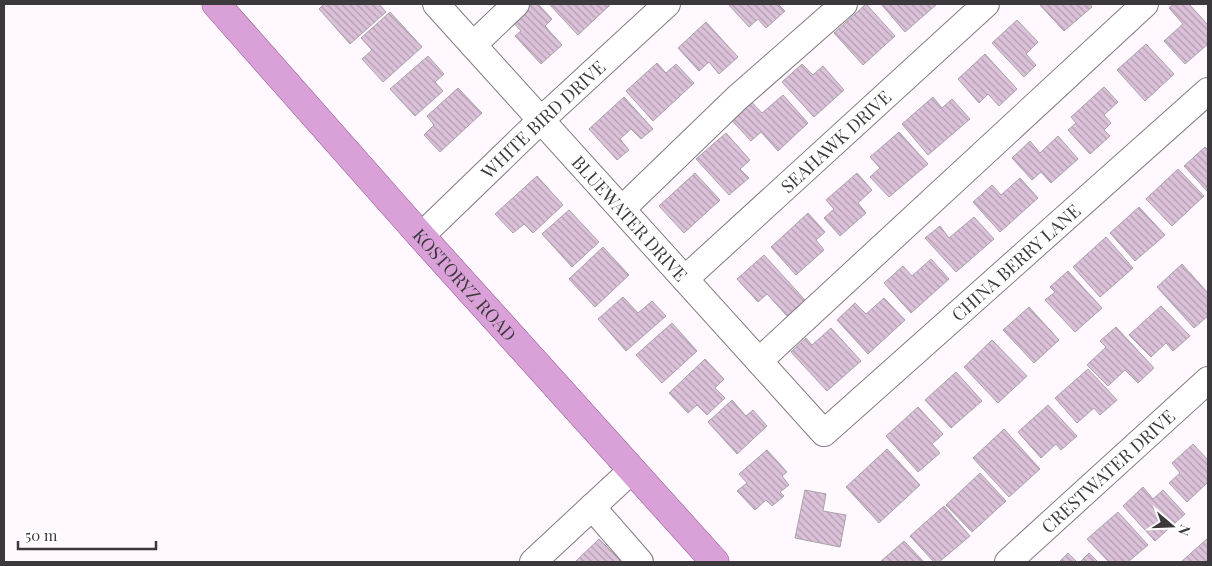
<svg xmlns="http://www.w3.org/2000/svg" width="1212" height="566" font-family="'Playfair Display',serif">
<defs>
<pattern id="building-back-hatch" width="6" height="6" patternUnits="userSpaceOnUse" patternTransform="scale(1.25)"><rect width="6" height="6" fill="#dbc1d9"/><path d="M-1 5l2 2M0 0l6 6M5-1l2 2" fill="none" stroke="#b39eb1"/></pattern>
</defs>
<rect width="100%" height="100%" fill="#fff9ff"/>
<path fill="url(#building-back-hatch)" stroke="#a9a3a9" d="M324,4h55l7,8 -36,32 -31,-35z
M531,4h7l14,15 -7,7 17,19 -21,19 -26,-28 6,-5 -9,-10z
M549,4h62l-33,31z
M728,4h50l7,7 -19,17 -8,-9 -9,8z
M866,4l29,32 -32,29 -29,-32z
M881,4h56l-32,28z
M1039,4h51l2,3 -28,24z
M1174,4h15l19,21v19l-23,20 -21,-23 19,-17 -14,-16z
M390,12l32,35 -39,35 -21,-23 10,-9 -11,-12z
M1017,20l21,22 -12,12 10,11 -12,12 -32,-34z
M706,22l32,35 -19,17 -10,-12 -10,9 -21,-23z
M1146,44l28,30 -29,27 -28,-31z
M985,54l32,35 -18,17 -11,-12 -9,9 -21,-24z
M428,56l16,18 -9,8 8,9 -28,25 -25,-27z
M657,63l9,10 10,-9 18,19 -41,38 -27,-30z
M802,64l11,11 10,-9 21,24 -30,27 -32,-35z
M1104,87l14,15 -14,13 7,8 -7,7 6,6 -20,18 -22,-24 8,-7 -5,-6z
M458,88l24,25 -42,39 -16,-17 10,-10 -7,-9z
M745,95l17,18 21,-18 25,28 -30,28 -17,-19 -10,9 -26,-28z
M624,97l29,32 -12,10 -10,-10 -11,10 9,11 -12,10 -28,-31z
M933,97l9,11 10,-9 18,20 -42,36 -26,-31z
M899,132l29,32 -39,33 -19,-20 10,-9 -10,-11z
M726,133l24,27 -10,9 9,9 -20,17 -33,-36z
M1058,136l20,23 -27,24 -10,-11 -9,8 -20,-22 18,-17 10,12z
M1205,147l3,3v42l-24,-26z
M1178,169l26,27 -32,30 -26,-27z
M695,173l25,27 -36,33 -25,-27z
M857,173l15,17 -14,13 8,10 -26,23 -16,-18 10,-9 -8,-9z
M537,176l26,29 -30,28 -9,-9 -11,9 -18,-19z
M1020,178l18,20 -38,34 -27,-30 19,-17 9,10z
M1139,207l26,28 -30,26 -25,-28z
M569,210l30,32 -27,25 -30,-33z
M808,213l17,19 -9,8 8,10 -28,25 -25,-28z
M974,217l20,22 -38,33 -31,-34 15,-12 9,12z
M1106,237l27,31 -33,29 -27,-30z
M603,247l26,28 -34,32 -26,-28z
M764,255l41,45 -18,16 -20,-22 -9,8 -21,-23z
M931,259l18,20 -38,34 -27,-30 19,-17 9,10z
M1182,264l26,29v23l-14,12 -37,-41z
M1068,271l34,37 -27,24 -30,-32 10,-8 -5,-5z
M623,297l15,16 14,-12 14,15 -40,35 -28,-32z
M884,298l21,22 -37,34 -31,-34 18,-17 11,11z
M1161,306l29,30 -17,15 -7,-8 -15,14 -22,-22z
M1029,307l30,33 -25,23 -31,-33z
M672,323l25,28 -35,32 -26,-28z
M1116,327l38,41 -16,15 -13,-13 -17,16 -21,-21 19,-18 -6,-6z
M831,328l30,33 -34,30 -36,-39 15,-14 6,7z
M992,340l35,36 -29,27 -34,-36z
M705,359l19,20 -9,9 10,10 -18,17 -10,-10 -9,8 -19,-20z
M1088,369l29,31 -17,15 -6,-7 -17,15 -22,-25z
M956,372l26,29 -31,27 -26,-28z
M732,400l14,16 7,-6 14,16 -30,28 -29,-32z
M1048,405l29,31 -16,14 -5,-6 -15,14 -23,-26z
M918,407l25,27 -11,10 8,9 -22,19 -32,-36z
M1004,429l36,40 -31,28 -36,-39z
M1193,444l15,16v22l-21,20 -18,-19 11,-10 -8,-10z
M887,449l33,36 -41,38 -33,-36z
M767,450l20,22 -5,4 7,9 -9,7 4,4 -12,10 -6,-6 -11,10 -18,-19 10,-8 -8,-9z
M980,473l26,28 -34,31 -26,-27z
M1143,487l10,12 10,-9 22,24 -30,27 -32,-35z
M805,490l21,4 -3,17 23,4 -6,32 -45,-9z
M944,506l26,30 -31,26h-5l-24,-26z
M1118,512l30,33 -20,17h-19l-22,-23z
M1208,538v24h-27z
M599,539l21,21 -2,2h-43z
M904,541l20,21h-44z
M1068,553l9,9h-18z
M1089,553l9,9h-18z"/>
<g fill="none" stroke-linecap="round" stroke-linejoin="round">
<defs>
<g id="minor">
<path id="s1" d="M436,4l388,429 384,-342"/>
<path d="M473,45l43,-41"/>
<path d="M622,209l115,-111 107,-94"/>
<path id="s2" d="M421,236l120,-116 126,-116"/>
<path id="s3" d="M685,279l301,-275"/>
<path d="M759,361l386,-357"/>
<path d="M592,507l48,55"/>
<path d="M533,562l99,-92"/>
<path id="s4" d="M1008,562l200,-182"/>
</g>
<g id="major">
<path id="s5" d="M216,4l205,232 294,326"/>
</g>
</defs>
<use href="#minor" stroke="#827b81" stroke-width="28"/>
<use href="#major" stroke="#915490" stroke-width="29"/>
<use href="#minor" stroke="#fff" stroke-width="26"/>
<use href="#major" stroke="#d9a1d8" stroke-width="28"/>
</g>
<g text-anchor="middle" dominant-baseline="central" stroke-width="4" stroke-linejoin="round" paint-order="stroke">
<g font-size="18" fill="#3c393c" stroke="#fff">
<text stroke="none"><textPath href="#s2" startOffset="169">WHITE BIRD DRIVE</textPath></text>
<text stroke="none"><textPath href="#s3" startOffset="204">SEAHAWK DRIVE</textPath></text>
<text stroke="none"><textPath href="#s1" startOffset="289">BLUEWATER DRIVE</textPath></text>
<text stroke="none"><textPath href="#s1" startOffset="835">CHINA BERRY LANE</textPath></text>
<text stroke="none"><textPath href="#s5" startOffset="375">KOSTORYZ ROAD</textPath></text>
<text stroke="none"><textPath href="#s4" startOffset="135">CRESTWATER DRIVE</textPath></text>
</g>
</g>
<rect width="1212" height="566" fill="none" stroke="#3c393c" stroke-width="10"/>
<g transform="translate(1172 526) rotate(109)" stroke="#ffffff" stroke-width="4" paint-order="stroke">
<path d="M0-4L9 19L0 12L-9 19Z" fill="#3c393c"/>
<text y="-8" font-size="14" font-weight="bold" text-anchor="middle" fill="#3c393c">N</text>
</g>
<path d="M18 541v8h138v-8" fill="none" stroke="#3c393c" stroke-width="2.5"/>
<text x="25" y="541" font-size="15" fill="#3c393c" stroke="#ffffff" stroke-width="4" paint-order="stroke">50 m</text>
</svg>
